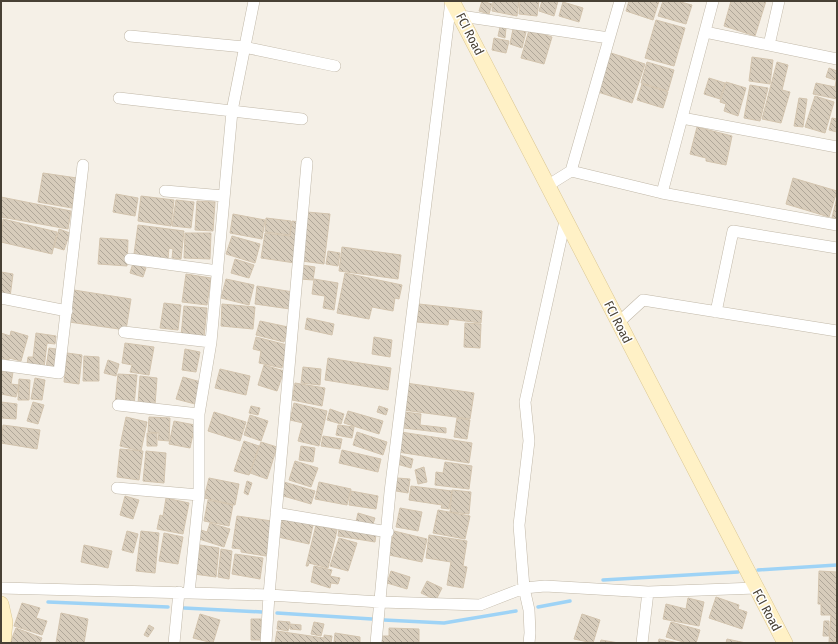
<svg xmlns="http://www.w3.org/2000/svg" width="838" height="644" font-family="'Fira Sans Condensed',sans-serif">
<defs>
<pattern id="building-back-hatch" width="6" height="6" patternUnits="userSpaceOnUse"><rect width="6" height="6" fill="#d7ccbb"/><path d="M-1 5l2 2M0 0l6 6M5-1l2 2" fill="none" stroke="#b0a799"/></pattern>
</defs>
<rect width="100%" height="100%" fill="#f5f0e7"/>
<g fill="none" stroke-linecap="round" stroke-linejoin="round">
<path stroke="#9ed3f6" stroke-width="3.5" d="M758,570l79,-5
M603,580l135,-8
M48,602l120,5
M538,607l32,-6
M184,608l78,4
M277,613l95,6
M384,620l60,3 72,-12"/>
</g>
<path fill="url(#building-back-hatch)" stroke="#d3c4ae" d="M482,1l10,3 -3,10 -10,-3z
M490,1h29l-2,15 -25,-5 1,-9z
M520,1h19l-2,15 -18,-2z
M542,1h16l-4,15 -15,-5z
M629,1h30l-6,19 -27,-9z
M663,1h14l15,4 -6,19 -28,-8z
M731,1h35l-11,35 -31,-10z
M563,2l20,6 -4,14 -20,-6z
M656,20l29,8 -11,38 -29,-8z
M500,27l6,1 -1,10 -7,-2z
M513,29l13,3 -4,16 -12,-4z
M529,30l23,7 -8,27 -23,-6z
M494,38l15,3 -3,12 -14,-3z
M611,53l34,11 -13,39 -34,-11z
M752,57l21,3 -3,24 -21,-3z
M647,62l27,8 -6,21 -27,-8z
M777,62l11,3 -6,25 8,2 -9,31 -19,-4z
M829,68l8,3 -2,9 -9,-3z
M837,75v24l-24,-5 3,-11 19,4z
M709,78l16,5 -5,16 -16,-5z
M726,82l20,6 -8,28 -14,-5 2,-7 -6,-2z
M642,84l26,8 -5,16 -26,-8z
M750,85l18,3 -8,33 -16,-3z
M815,96l19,6 -9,31 -20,-6z
M799,98l8,1 -4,28 -9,-1z
M832,118l5,1v13l-8,-2z
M697,127l35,9 -6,29 -20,-4v-3l-16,-4z
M43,173l34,5 -5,30 -34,-6z
M793,178l44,13 -8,26 -43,-13z
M116,194l22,4 -3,18 -22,-4z
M141,196l33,4 -3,26 -33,-5z
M1,197l70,14 -3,18 -67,-12z
M837,197v23l-5,-2z
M176,200l18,2 -3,26 -19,-2z
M197,201l18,1 -2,29 -18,-1z
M307,212l23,2 -6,50 -22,-3z
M233,214l32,6 -3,19 -32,-6z
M266,218l25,3 -1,14 -25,-3z
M3,219l54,13 -5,22 -51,-12z
M292,221l7,1 -4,41 -34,-5 4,-25 25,3z
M138,225l46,6 -3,28 -9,-1 1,-9 -4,-1 -1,11 -34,-5z
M59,229l11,4 -6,17 -10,-3z
M185,233h26l-1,26 -26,-1z
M232,236l28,8 -5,19 -29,-9z
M100,238l28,2 -1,26 -29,-2z
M342,247l59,8 -3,24 -59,-8z
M328,251l12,2 -2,13 -12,-2z
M235,259l19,6 -5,13 -18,-5z
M133,263l13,5 -3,9 -13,-4z
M302,265l13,2 -2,13 -13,-1z
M1,272l12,2 -3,23 -9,-2z
M345,273l57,12 -3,14 -4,-1 -2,13 -21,-4 -3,12 -32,-6z
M186,274l25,4 -4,27 -25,-3z
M226,279l28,6 -5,20 -28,-7z
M314,279l24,4 -4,27 -11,-2 2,-12 -13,-2z
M257,286l36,6 -3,17 -35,-5z
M74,290l57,9 -5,31 -57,-8z
M164,303l17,2 -3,25 -18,-2z
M222,304l33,3 -2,22 -32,-3z
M419,304l63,7 -1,12 -32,-4 -1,6 -31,-3z
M184,306l23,2 -3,29 -23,-1z
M307,318l27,6 -2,11 -27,-6z
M260,321l28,6 -4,15 -28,-7z
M465,323l16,1 -1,24 -16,-1z
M11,331l17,5 -7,25 -12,-3v2l-8,-2v-25l9,3z
M36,333l20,3 -1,8 -8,-1 -3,25 -17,-3 1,-8h5z
M256,337l31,8 -5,23 -23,-5 2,-12 -8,-2z
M374,337l18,3 -2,17 -18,-3z
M125,343l29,4 -5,28 -19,-3 2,-7 -10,-2z
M49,348l7,1 -2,20 -8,-1z
M185,349l15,3 -4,20 -14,-2z
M67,353l15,2 -3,29 -15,-2z
M84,356l15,1v24h-16z
M328,358l63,10 -3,22 -63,-10z
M108,360l11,4 -3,12 -12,-3z
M264,365l20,6 -7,20 -19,-6z
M303,367l18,2 -1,16 -19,-2z
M220,369l30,7 -4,19 -31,-7z
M1,370l12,2 -2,12 8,1 -3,12 -15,-3z
M118,374l19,1 -3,30 -19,-2z
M140,376l17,2 -2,27 -17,-1z
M183,377l18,5 -6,22 -19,-5z
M35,378l10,2 -3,20 -11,-1z
M19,379l11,1 -1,20h-11z
M295,383l30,5 -3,18 -30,-6z
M406,383l68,10 -4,26 -67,-9z
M1,402l16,2 -1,15 -15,-1z
M33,402l11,3 -6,19 -11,-3z
M294,403l33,8 -8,35 -21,-5 5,-18 -13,-3z
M251,406l9,2 -2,7 -9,-2z
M379,406l9,3 -2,6 -9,-3z
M330,409l14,5 -3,10 -14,-4z
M348,411l35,10 -4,13 -35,-11z
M214,412l32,10 -6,19 -32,-10z
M405,412l16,2 -1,11 26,3v5l-43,-5z
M250,415l18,6 -7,20 -17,-6z
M126,417l21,5 -6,29 -21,-5z
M149,417l21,1 -1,23 -11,-1 1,-7 -11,-1z
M457,418l13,2 -3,19 -13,-2z
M174,421l21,4 -5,23 -21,-4z
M3,425l37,5 -3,19 -36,-6z
M338,425l16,2 -2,11 -16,-3z
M357,432l30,10 -4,13 -30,-10z
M401,432l71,11 -3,20 -71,-11z
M147,433h10v13h-10z
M323,436l19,3 -2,10 -19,-3z
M244,441l15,5 -10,29 -15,-4z
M261,442l16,5 -10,32 -17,-6z
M301,446l14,2 -2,14 -14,-2z
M120,449l23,2 -4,29 -22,-3z
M342,450l39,9 -3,13 -39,-9z
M146,451l20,2 -2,30 -21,-2z
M399,455l14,4 -2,9 -14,-4z
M295,461l23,7 -7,19 -22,-7z
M445,462l27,4 -3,23 -34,-4 1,-13 7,1z
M424,467l3,15 -9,2 -3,-14z
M209,478l30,6 -4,21 -31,-7z
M397,478l13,1 -2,14 -12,-2z
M247,481l5,2 -4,12 -4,-2z
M284,482l31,9 -4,13 -31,-9z
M319,482l32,7 -4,16 -32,-6z
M411,486l41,5 -3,18 -8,-1 1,-3 -33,-5z
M452,490l19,2 -2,22 -19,-2z
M351,491l27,5 -2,13 -27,-4z
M125,496l14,4 -6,19 -13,-4z
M166,498l23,5 -6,31 -26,-5 3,-14 3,1z
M208,500l25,5 -4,21 -25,-5z
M400,508l22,4 -4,19 -22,-4z
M438,510l32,6 -5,23 -32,-6z
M358,513l17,5 -3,9 -16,-5z
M237,516l35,5 -6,35 -25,-4v-3l-9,-1z
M283,518l30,7 -4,19 -31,-7z
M210,523l20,6 -6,18 -25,-8 2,-9 6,2z
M316,525l21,5 -9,38 -19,-5 -1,3h-2z
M339,529l37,5 -1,8 -37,-6z
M127,531l11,3 -5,19 -11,-3z
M141,531l18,2 -4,40 -19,-2z
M394,531l33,8 -5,23 -33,-7z
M164,533l19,4 -5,27 -19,-3z
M429,535l38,6 -4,25 4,1 -4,21 -16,-3 4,-23 -25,-4z
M339,538l18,5 -9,28 -18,-5z
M84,545l28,6 -4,17 -27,-6z
M200,545l19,3 -3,29 -22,-3 2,-19 3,1z
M221,549l11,2 -3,28 -11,-2z
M235,554l28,4 -3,21 -28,-5z
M314,566l18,4 -2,6 10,2 -2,6 -7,-1 -1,5 -19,-6z
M391,571l19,6 -3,12 -20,-6z
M819,571l18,1v70h-8l2,-27h-10v-11h-3z
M427,581l15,7 -6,12 -15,-7z
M716,597l23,8 -1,4 9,3 -5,17 -33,-11z
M688,598l16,4 -5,24 -36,-7 3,-15 20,5z
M22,603l18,5 -4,10 11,3 -5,14 -28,-9z
M61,613l27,6 -4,24h-28z
M200,614l20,6 -7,23 -20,-5z
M582,614l18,6 -7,23 -19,-4z
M251,619h10v21h-10z
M278,621l12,1 -2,9 -11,-2z
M824,621h5v15h-6z
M314,622l10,2 -3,12 -10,-2z
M671,622l29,8 -4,13h-9l-21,-6z
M290,624l11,1v5l-11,-1z
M149,625l5,3 -6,9 -4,-2z
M16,628l26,10 -2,5h-30z
M389,628l30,1v14h-38v-7h8z
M277,631l47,7v-3l8,1 -1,7h-56z
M335,633l25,4v6h-26z
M659,639l20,4h-21z
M727,639l19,4h-20z
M601,640l18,3h-19z"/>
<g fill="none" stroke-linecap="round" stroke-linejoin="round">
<defs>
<path id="street" d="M461,16l148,22
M705,32l132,27
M130,36l114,11 91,19
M769,45l10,-44
M119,98l183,21
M682,118l155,29
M571,171l49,-170
M547,186l24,-15 91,22 175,32
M165,191l59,5
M662,193l51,-192
M130,259l88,12
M1,298l66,13
M716,312l17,-81 104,17
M618,323l25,-23 194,31
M124,332l87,10
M1,365l58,8 24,-208
M118,405l81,9
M117,488l82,7
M276,513l112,19
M1,588l268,7 38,-432
M189,593l10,-98v-81l12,-72 21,-231 22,-110
M174,643l5,-51
M266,643l3,-48 111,7 100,3 44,-17 21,-2 103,6
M376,643l14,-151 61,-491
M529,643l1,-10 -1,-23 -5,-22 -5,-63 10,-84 -4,-39 40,-181
M642,643l6,-51 108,-4"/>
<path id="secondary" d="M452,1l333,642
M1,604l4,18 -2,21"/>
</defs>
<use href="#street" stroke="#c1b8a8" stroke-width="12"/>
<use href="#secondary" stroke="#dcc894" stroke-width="16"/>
<use href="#street" stroke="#fff" stroke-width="11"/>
<use href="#secondary" stroke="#fff1c6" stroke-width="15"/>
</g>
<g text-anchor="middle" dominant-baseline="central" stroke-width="3" stroke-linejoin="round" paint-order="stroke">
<g font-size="13" fill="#484135" stroke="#fff">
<text transform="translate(470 34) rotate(63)">FCI Road</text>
<text transform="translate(618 322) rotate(63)">FCI Road</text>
<text transform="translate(767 610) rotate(62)">FCI Road</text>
</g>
</g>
<rect width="838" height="644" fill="none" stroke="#484135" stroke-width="4"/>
</svg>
